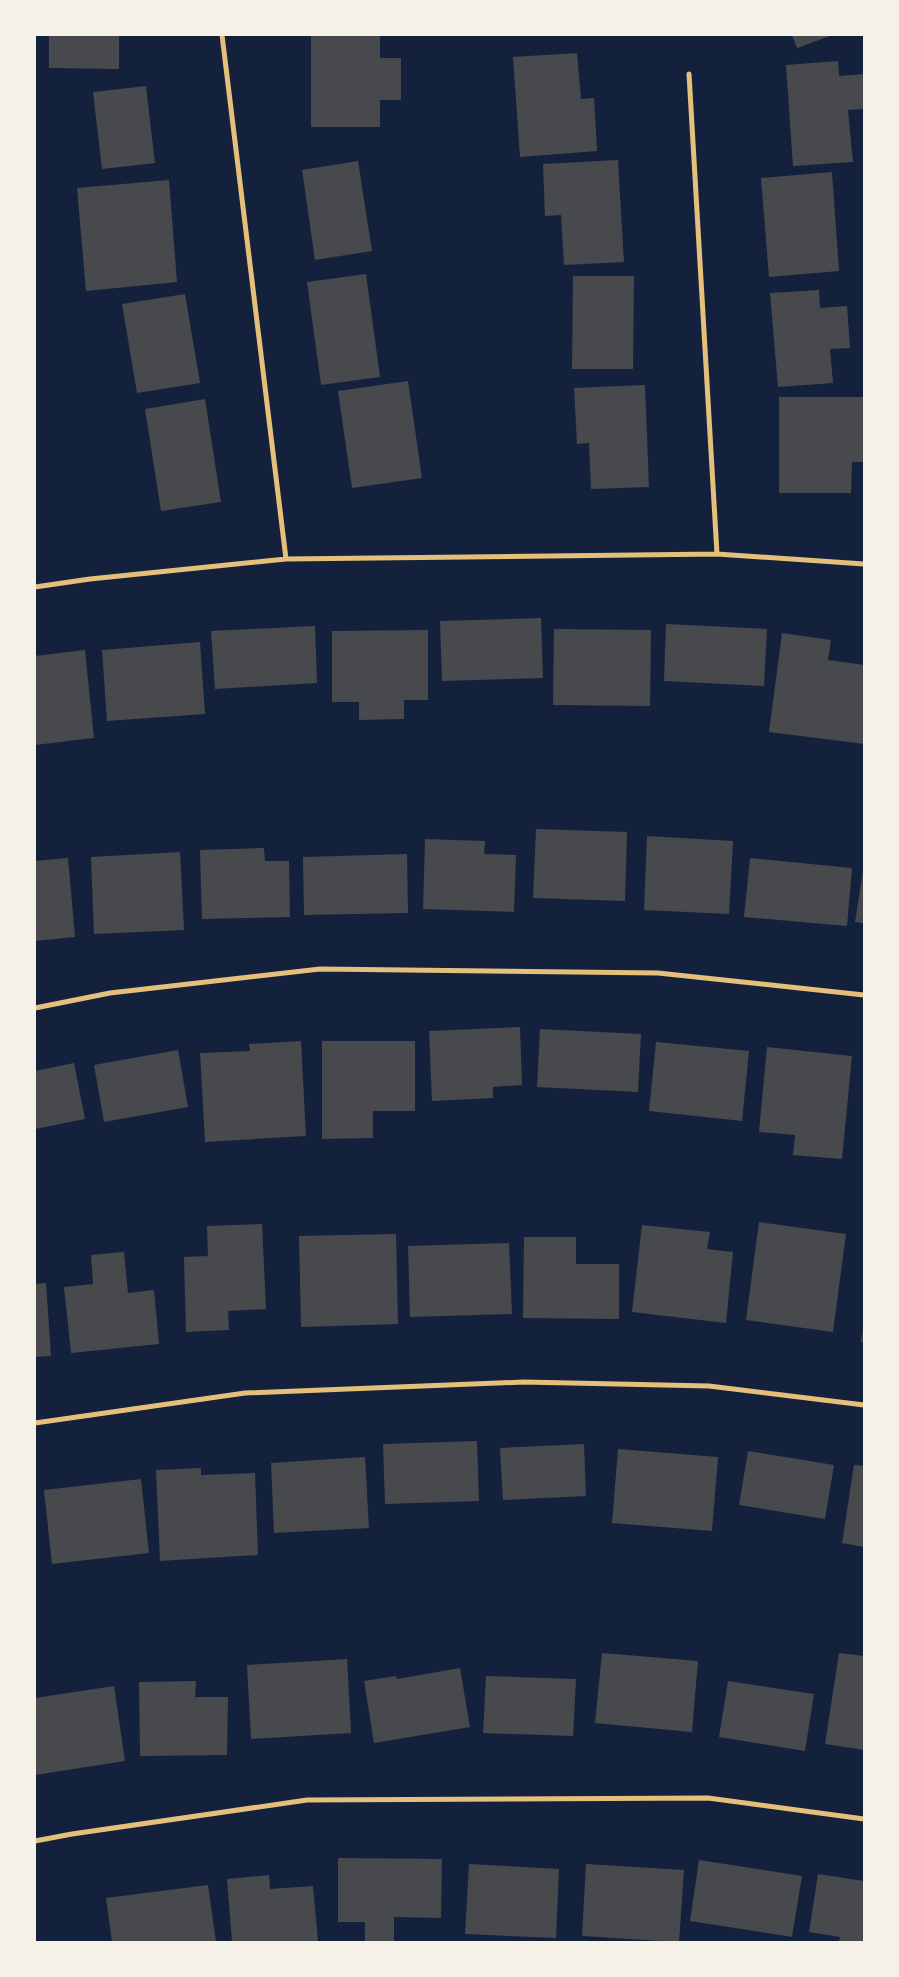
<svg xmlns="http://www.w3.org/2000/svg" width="899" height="1977" font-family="'Playfair Display',serif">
<rect width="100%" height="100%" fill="#14213d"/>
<path fill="#48494c" d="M49,35h70v34l-70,-1z
M311,35h69v23h21v42h-21v27h-69z
M792,35h41l-36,13z
M577,53l4,46 13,-1 3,53 -77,6 -7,-100z
M838,61l1,15 25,-2v35l-16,1 5,52 -60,4 -7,-101z
M146,86l9,77 -53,6 -9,-77z
M618,160l6,102 -60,3 -3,-50 -16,1 -2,-52z
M358,161l14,90 -57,9 -13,-90z
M832,172l7,99 -70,6 -8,-99z
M169,180l8,102 -91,9 -9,-103z
M366,274l14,103 -59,8 -14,-103z
M573,276h61l-1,93h-61z
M819,290l1,18 27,-2 3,42 -20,1 3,34 -55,4 -8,-94z
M185,294l15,89 -63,10 -15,-89z
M408,381l14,97 -70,10 -14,-97z
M645,385l4,102 -58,2 -2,-46 -12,1 -3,-56z
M779,397h85v65h-12l-1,31h-72z
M205,399l16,103 -60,9 -16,-102z
M541,618l2,60 -101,3 -2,-60z
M666,624l101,5 -3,57 -100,-5z
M315,626l2,57 -102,6 -4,-58z
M554,629l97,1 -1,76 -97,-1z
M428,630v70h-24v19l-45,1v-18h-27v-71z
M782,633l49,7 -3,20 36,5v79l-95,-12z
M200,642l5,72 -98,7 -5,-71z
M85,650l9,88 -59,7v-89z
M536,829l91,3 -2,69 -92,-3z
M647,836l86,5 -4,73 -85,-4z
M425,839l60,2 -1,13 32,1 -2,57 -91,-3z
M264,848l1,13h24l1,56 -88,2 -2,-69z
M180,852l4,78 -90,4 -3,-77z
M407,854l1,59 -104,2 -1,-58z
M68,858l7,79 -40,4v-80z
M750,858l102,10 -5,58 -103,-9z
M863,871h1v52l-9,-1z
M520,1027l2,58 -29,2v11l-61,3 -3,-70z
M540,1029l101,5 -3,58 -101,-5z
M301,1041l5,95 -101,6 -5,-89 50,-2 -1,-7z
M322,1041h93v70h-42v27l-51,1z
M656,1042l93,9 -7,70 -93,-10z
M767,1047l85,9 -10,103 -49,-4 2,-20 -36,-3z
M178,1050l10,57 -84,15 -10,-57z
M74,1063l11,56 -50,10v-58z
M759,1222l87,12 -13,98 -87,-12z
M262,1224l4,85 -38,2 1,19 -43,2 -2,-75 24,-1 -1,-30z
M642,1225l68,7 -3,17 26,3 -7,71 -94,-11z
M396,1234l2,90 -97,3 -2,-91z
M524,1237h52v27h43v55l-96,-1z
M509,1243l3,71 -102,3 -2,-71z
M124,1252l4,41 26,-3 5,54 -88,9 -7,-66 29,-3 -2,-29z
M46,1283l5,73 -16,1v-73z
M863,1329h1v13h-3z
M477,1441l2,60 -94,3 -2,-60z
M584,1444l2,52 -83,4 -3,-52z
M618,1449l100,8 -6,74 -100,-8z
M748,1451l86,14 -9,54 -86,-14z
M365,1457l4,71 -95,5 -3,-70z
M854,1465l10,1v81l-22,-4z
M201,1468v7l54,-2 3,82 -98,6 -4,-91z
M141,1479l8,74 -97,11 -8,-74z
M602,1653l96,8 -6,71 -97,-9z
M839,1653l25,3v94l-39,-6z
M347,1659l4,74 -100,6 -4,-74z
M460,1668l10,59 -96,16 -10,-62 32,-5 1,3z
M486,1676l90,3 -3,57 -90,-3z
M196,1681l-1,16h33l-1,58 -87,1 -1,-74z
M728,1681l86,13 -9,57 -86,-14z
M114,1686l11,75 -90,14v-77z
M338,1858l104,1 -1,59 -47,-1v25h-29v-20h-27z
M699,1860l103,16 -10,61 -102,-16z
M469,1864l90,5 -3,69 -91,-4z
M586,1864l98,6 -5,72 -97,-6z
M818,1874l46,7v61h-25l1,-5 -31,-5z
M269,1875l1,14 43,-3 5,56h-86l-5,-63z
M208,1885l8,57h-104l-6,-44z"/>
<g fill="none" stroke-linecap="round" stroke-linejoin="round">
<path stroke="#e5c07b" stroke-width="5" d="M222,35l64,524
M689,74l28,480
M35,587l55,-8 196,-20 431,-5 147,10
M35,1008l75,-15 210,-24 338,4 206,22
M35,1423l210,-30 279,-11 185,4 155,19
M35,1841l37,-7 235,-34 401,-2 156,21"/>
</g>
<rect width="899" height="1977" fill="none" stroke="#f6f1e7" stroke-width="72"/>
</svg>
